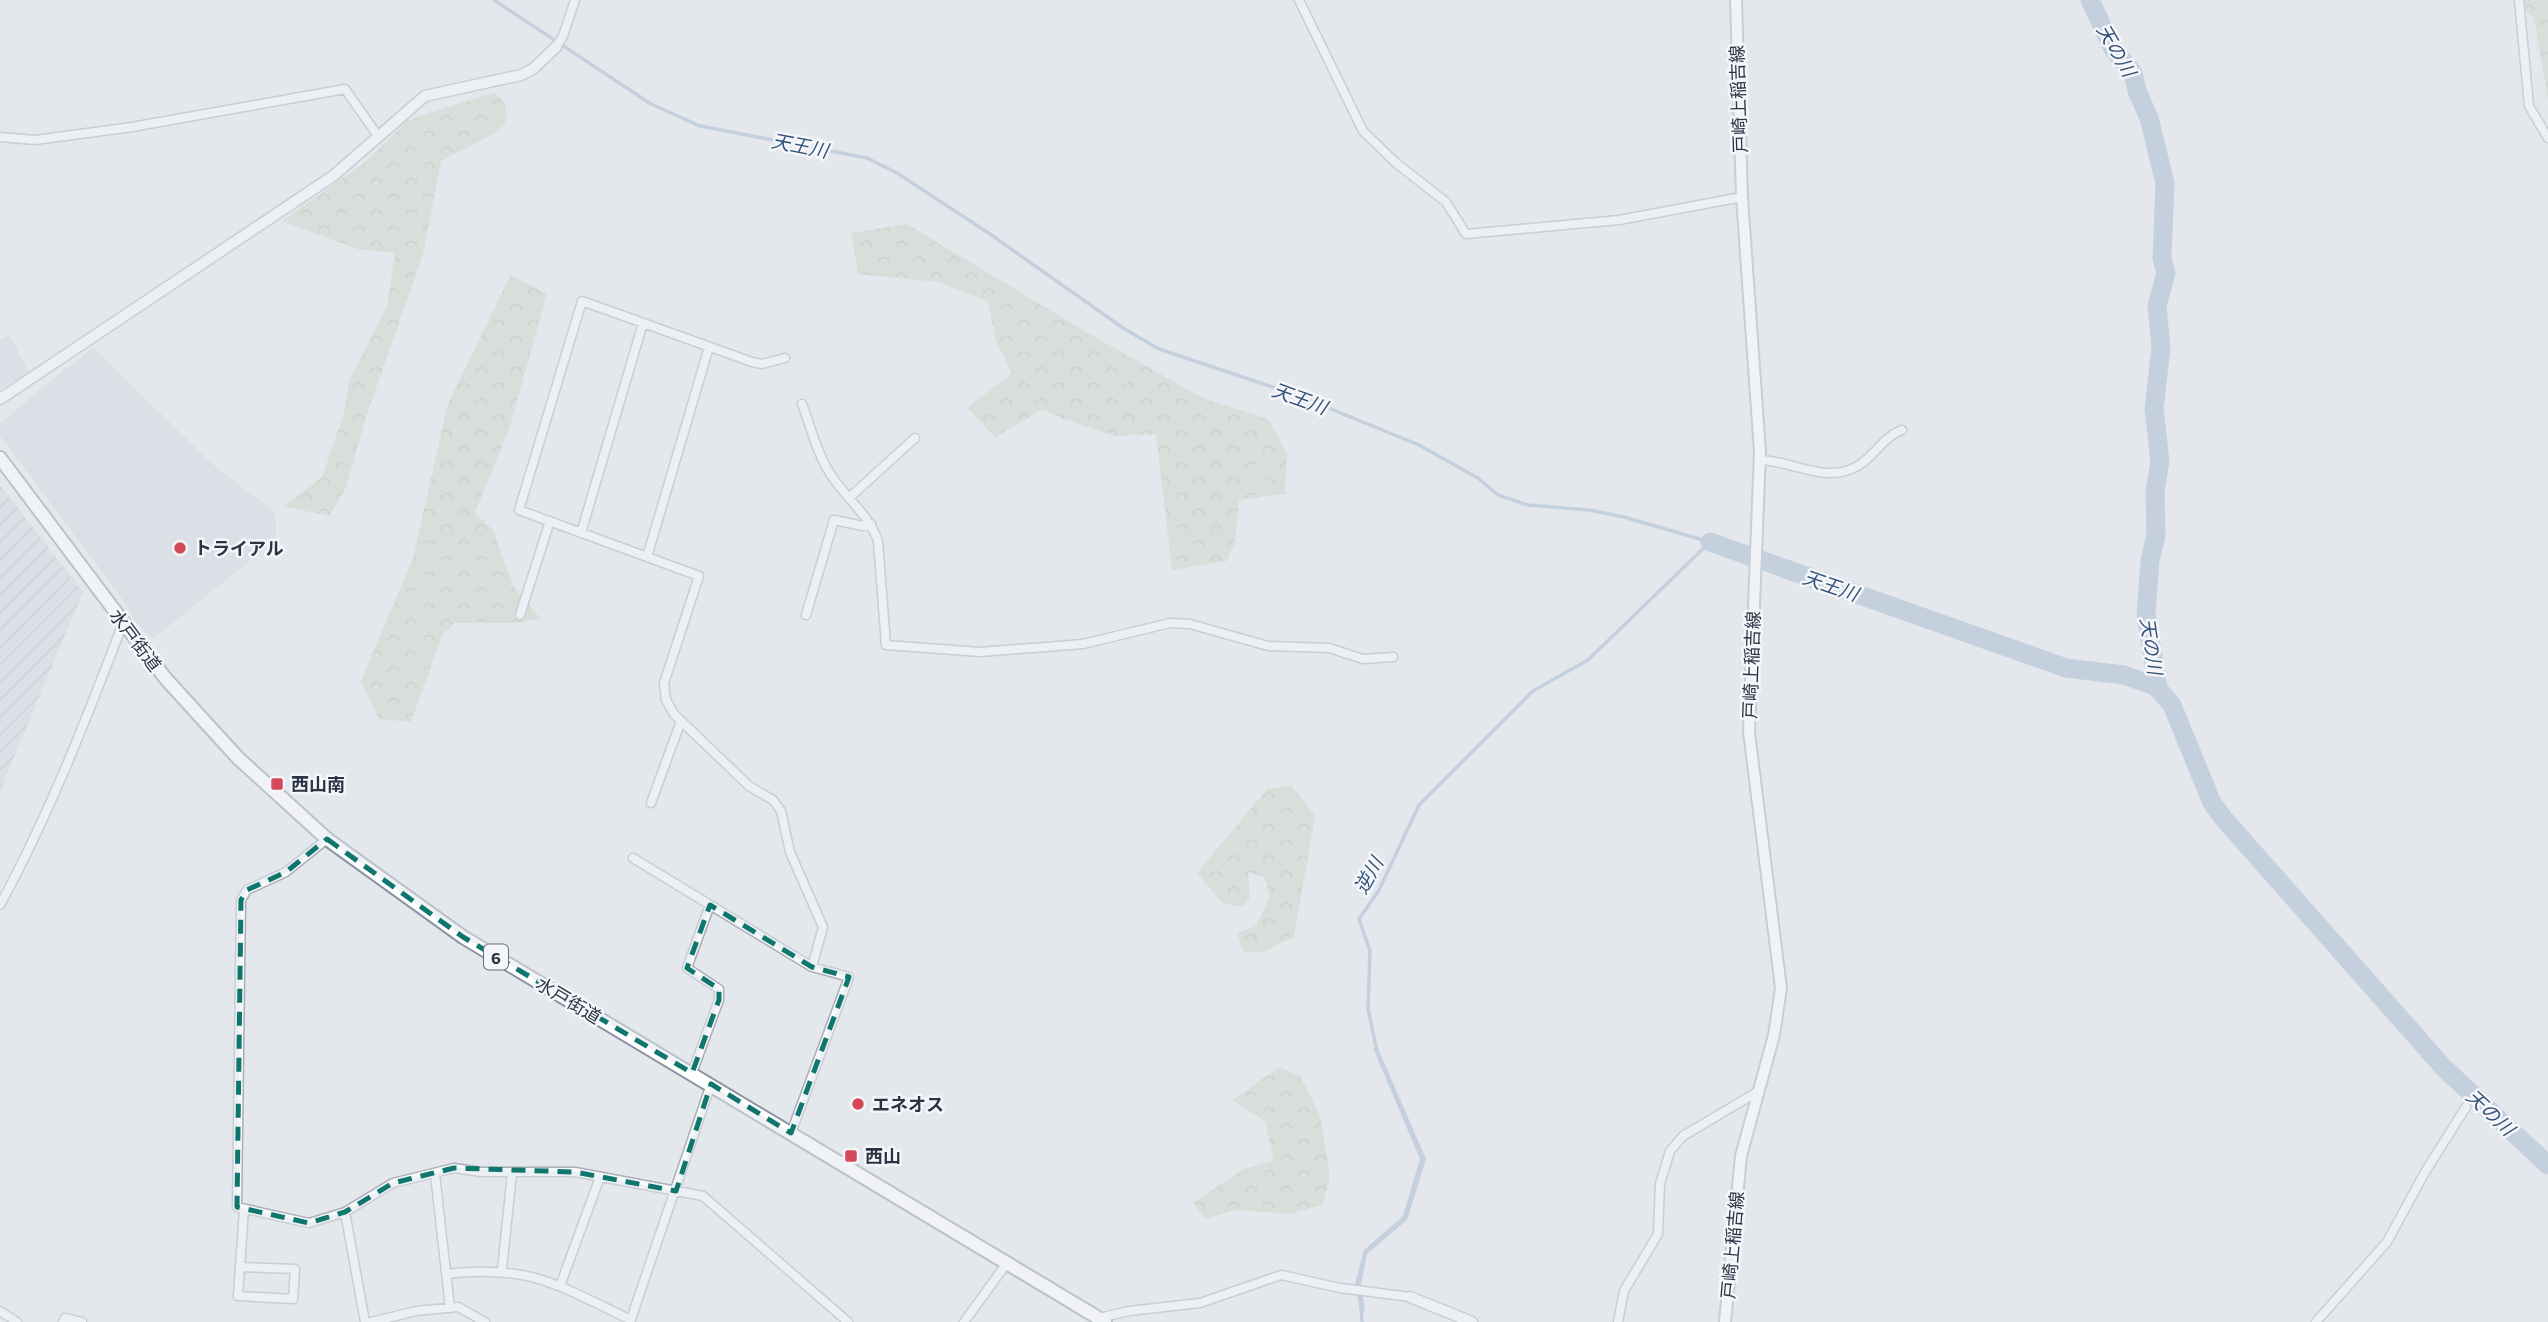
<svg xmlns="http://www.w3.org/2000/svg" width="2548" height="1322" font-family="Commissioner,'Noto Sans JP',sans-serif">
<defs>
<pattern id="industrial-furrows" width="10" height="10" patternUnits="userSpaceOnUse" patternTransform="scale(1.75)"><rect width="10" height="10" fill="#d2d6de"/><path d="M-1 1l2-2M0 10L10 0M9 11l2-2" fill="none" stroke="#b4b8c0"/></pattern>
<pattern id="forest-crowns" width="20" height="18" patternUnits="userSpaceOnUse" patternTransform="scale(1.75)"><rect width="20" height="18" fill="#c9d6c5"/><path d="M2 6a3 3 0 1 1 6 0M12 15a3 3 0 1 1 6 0" fill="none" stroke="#adb8ab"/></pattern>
</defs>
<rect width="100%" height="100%" fill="#e4e7ec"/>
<path fill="#d2d6de" d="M10,335l19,38 -29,16v-49z
M93,347l118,116 62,48 3,7v22l-123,99 -19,-19 -8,-16 -126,-168v-13z"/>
<path fill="url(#industrial-furrows)" d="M0,485l83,107 -83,199z"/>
<path fill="url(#forest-crowns)" d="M2515,0h33v100l-14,-82z
M492,93l6,2c9,8 13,25 2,34 -7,7 -47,25 -59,32l-18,93 -58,166 -19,68 -17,28 -46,-10 39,-29 22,-64 5,-33 38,-73 8,-54 -38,-4 -75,-28 82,-58 44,-43z
M907,224l179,108 117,66 65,21 19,35 -2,40 -46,6 -4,42 -8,19 -55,9 -16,-136 -41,2 -52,-17 -20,-10 -48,28 -28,-29 45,-35 -16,-32 -8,-40 -50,-19 -80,-8 -7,-41z
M511,275l36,19 -38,135 -34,84 18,17 20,56 28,33 -23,4h-64l-12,13 -31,86 -32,-3 -18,-38 52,-123 35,-155z
M1291,785l24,31 -21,121 -31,15h-20l-6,-19 19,-7 14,-29 -6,-20 -16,-5 2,25 -7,10 -21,-4 -25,-30 70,-84z
M1280,1067l21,10 20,41 9,60 -8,27 -33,9 -54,-4 -30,9 -12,-16 50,-34 31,-8 -9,-40 -33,-21z"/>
<path fill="#9fb4cc" d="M1377,1046l49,113 -19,61 -40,34 -6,31 4,26 -5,1 -5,-28 9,-34 39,-34 17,-57 -47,-111z"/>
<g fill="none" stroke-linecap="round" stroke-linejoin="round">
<path stroke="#9fb4cc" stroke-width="3.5" d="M494,0l157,104 49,22 167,32 30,15 93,61 133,94 36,21 140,47 120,49 59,33 20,17 30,10 61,5 35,7 86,25 -122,118 -55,31 -114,114 -40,85 -20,29 11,32 -2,58 9,42
M1361,1307l1,15"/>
<path stroke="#9fb4cc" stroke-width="19" d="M2090,0l23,49 20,24 4,18 12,27 16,65 -3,75 4,15 -9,33 4,42 -7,61 6,52 -5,30 1,44 -6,26 -4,53 12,75 14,16 40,98 12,16 220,249 104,97
M1710,542l356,126 58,7 34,12"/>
<defs>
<path id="minor" d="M1299,0l64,131 33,32 50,39 20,32 153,-14 123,-23
M2519,0l10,106 19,32
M556,47l7,-11 12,-36
M0,137l35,3 97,-13 213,-38 33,47
M785,358l-23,6 -10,-2 -170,-61 -63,209 180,66 -35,107 2,17 8,14 75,72 24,14 8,11 9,41 33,75 -11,40
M802,404c9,23 15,50 29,71 15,23 38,40 47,66l8,104 94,7 103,-8 87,-21 20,1 78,22 61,2 34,11 30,-2
M1759,460c32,0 65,24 97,7 18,-9 26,-30 46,-37
M849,498l66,-60
M581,533l62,-210
M647,557l62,-210
M520,615l30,-94
M806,615l28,-95 29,6 8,-2
M651,803l30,-82
M327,839l-41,33 -39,18 -6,10 -4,307 72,16 36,-11 48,-29 61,-15 27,4h94l128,24 145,126
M633,858l179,109 37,10 -58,156
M0,905c49,-90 86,-185 123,-282
M692,1073l27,-73v-11l-32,-21 23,-63
M435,1174l15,134
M345,1212l20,110
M240,1267l55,2 -2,30 -55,-3 6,-87
M502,1269l10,-96
M446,1274c83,-10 112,11 185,46
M560,1286l40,-109
M0,1311l17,11
M1099,1318l30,-7 71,-8 81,-28 59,13 70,9
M63,1322l2,-4 17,4
M371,1322l45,-11 42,-4 27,15
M630,1322l81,-238
M964,1322l43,-59
M1618,1322l6,-31 34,-57 2,-50 10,-33 13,-15 74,-44
M2316,1322l71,-80 38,-70 41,-65"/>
<path id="tertiary" d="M0,399l333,-223 92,-80 96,-21 12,-6 23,-22
M1410,1297l62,25"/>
<path id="secondary" d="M1725,1322l16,-166 33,-121 7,-47 -32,-256 11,-280 -18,-255 -6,-197"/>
<path id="trunk" d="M0,458l166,221 72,79 89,81 136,98 642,385"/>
</defs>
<use href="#minor" stroke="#a9aeb7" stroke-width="11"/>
<use href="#tertiary" stroke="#a9aeb7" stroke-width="13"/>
<use href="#secondary" stroke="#a9aeb7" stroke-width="14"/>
<use href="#trunk" stroke="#8b94a3" stroke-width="16"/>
<use href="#minor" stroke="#f7f8fa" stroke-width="8"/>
<use href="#tertiary" stroke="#f7f8fa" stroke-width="10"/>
<use href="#secondary" stroke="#fff" stroke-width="10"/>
<use href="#trunk" stroke="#fff" stroke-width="12"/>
</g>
<path d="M0 0H2548V1322H0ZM327,839l136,98 229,136 27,-73v-11l-32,-21 23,-63 102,62 37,10 -58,156 -80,-49 -35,107 -101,-19 -121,-4 -61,15 -48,29 -36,11 -72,-16 4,-307 6,-10 39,-18z" fill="#e4e7ec" fill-opacity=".55" fill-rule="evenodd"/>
<path fill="none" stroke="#0f766e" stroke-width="5" stroke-dasharray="14 9" stroke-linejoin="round" d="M327,839l136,98 229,136 27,-73v-11l-32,-21 23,-63 102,62 37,10 -58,156 -80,-49 -35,107 -101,-19 -121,-4 -61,15 -48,29 -36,11 -72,-16 4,-307 6,-10 39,-18z"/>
<g fill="#d1495b" stroke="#f4f6f9" stroke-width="2.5">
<circle cx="180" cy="548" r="7"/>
<rect x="270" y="777" width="14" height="14" rx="3.5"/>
<circle cx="858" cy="1104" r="7"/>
<rect x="844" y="1149" width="14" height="14" rx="3.5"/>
</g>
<g text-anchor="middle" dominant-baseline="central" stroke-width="5" stroke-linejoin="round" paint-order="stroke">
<rect fill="#f4f6f9" stroke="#676e7b" stroke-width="2" x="484" y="944.5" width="24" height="25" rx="5"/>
<g font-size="16" font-weight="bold" fill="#2b3445">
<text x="496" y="957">6</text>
</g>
<g font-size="18" fill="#2b3445" stroke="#f4f6f9">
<text transform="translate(1738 99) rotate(-92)">戸崎上稲吉線</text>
<text transform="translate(136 640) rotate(53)">水戸街道</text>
<text transform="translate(1751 665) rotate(-88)">戸崎上稲吉線</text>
<text transform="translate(569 1000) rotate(31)">水戸街道</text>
<text transform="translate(1732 1245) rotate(-85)">戸崎上稲吉線</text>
</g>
<g font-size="18" font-weight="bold" fill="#2b3445" stroke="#f4f6f9" text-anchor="start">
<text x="194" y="548">トライアル</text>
<text x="291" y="784">西山南</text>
<text x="872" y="1104">エネオス</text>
<text x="865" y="1156">西山</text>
</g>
<g font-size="19" font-style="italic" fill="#34527a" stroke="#f4f6f9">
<text transform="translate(2117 50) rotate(60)">天の川</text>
<text transform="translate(800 145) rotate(11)">天王川</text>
<text transform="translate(1300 398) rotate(20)">天王川</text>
<text transform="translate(1831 585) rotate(19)">天王川</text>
<text transform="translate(2152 646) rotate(82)">天の川</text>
<text transform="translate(1368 875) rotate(-61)">逆川</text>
<text transform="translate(2491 1112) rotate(43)">天の川</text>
</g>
</g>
</svg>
